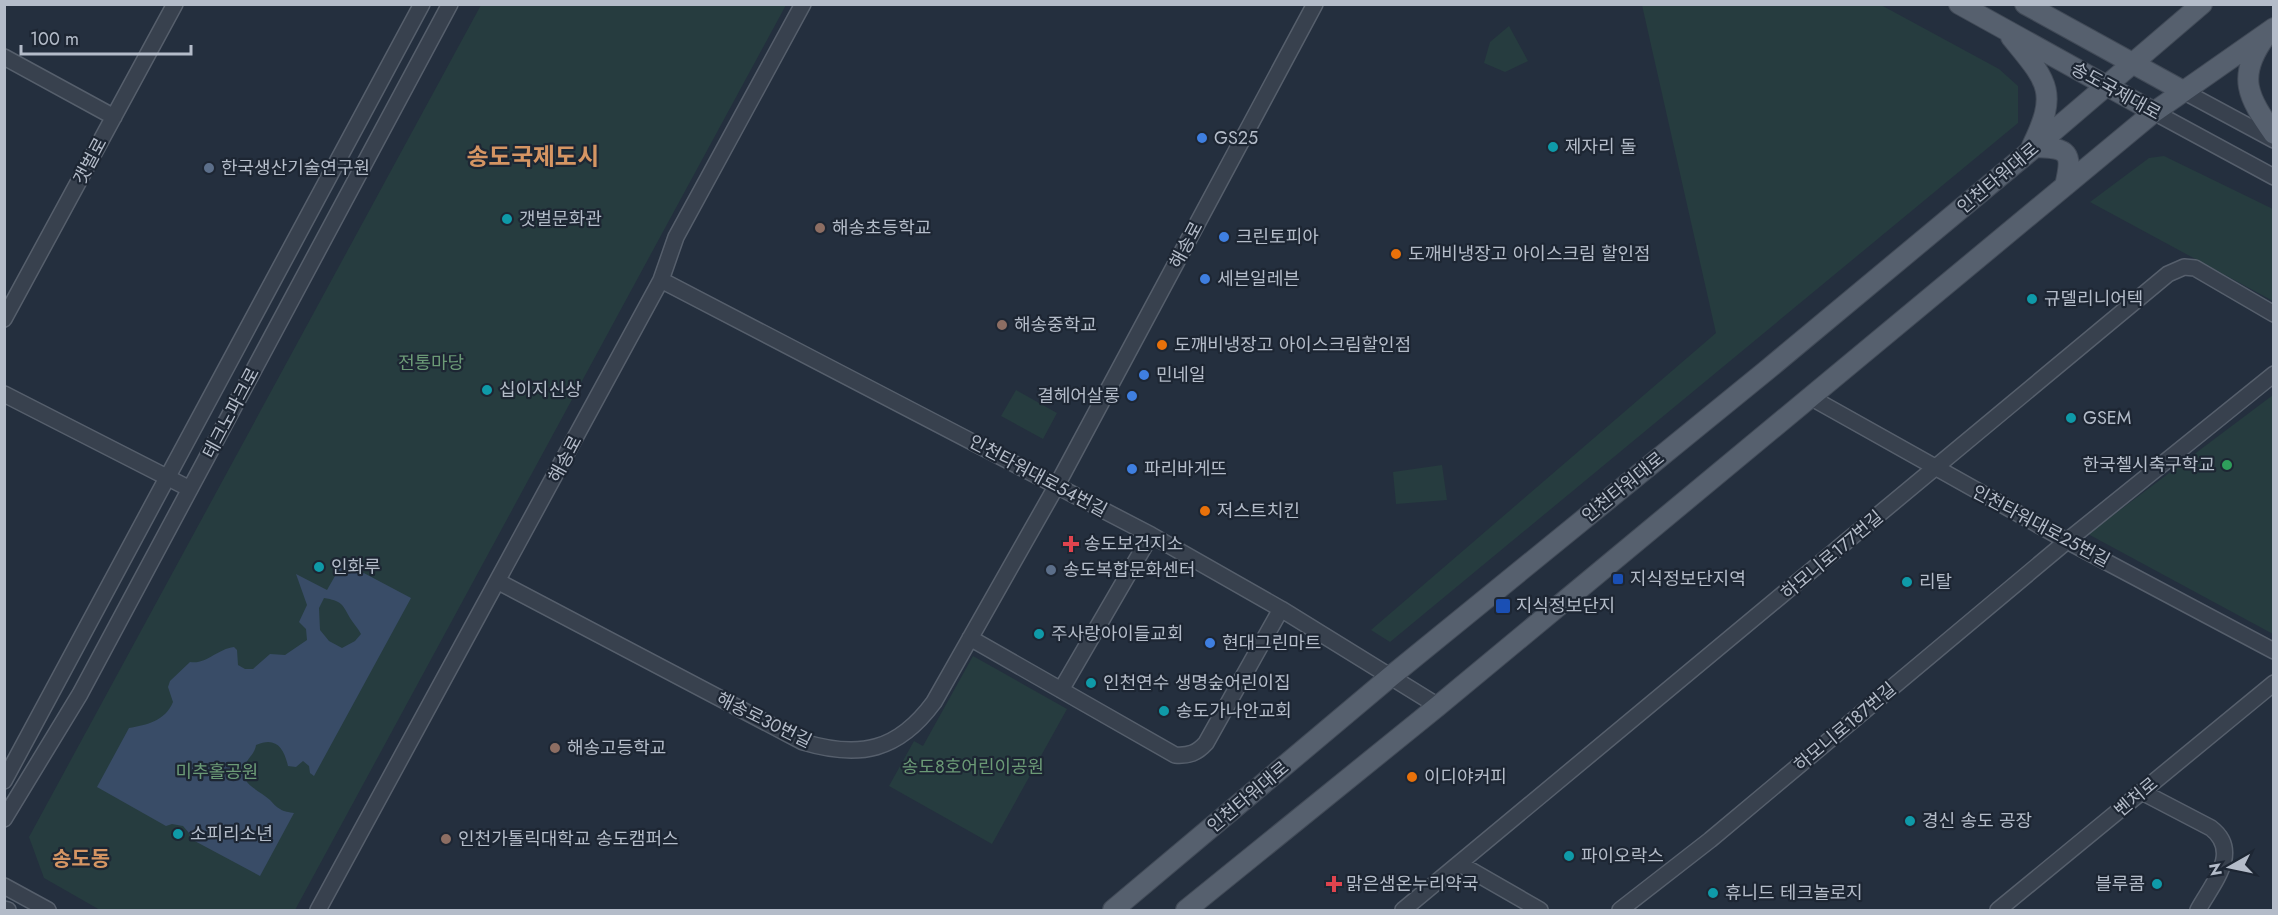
<svg xmlns="http://www.w3.org/2000/svg" width="2278" height="915" font-family="Jost,'Noto Sans KR',sans-serif">
<rect width="100%" height="100%" fill="#242f3e"/>
<path fill="#263c3f" d="M481,5h305l-491,905h-195l-56,-32 -15,-41z
M1642,5h239l118,64 19,17v37l-628,519 -19,-12 345,-297z
M1509,26l19,35 -23,11 -21,-9 6,-21z
M2164,156l109,53v92l-183,-99 59,-44z
M1016,390l41,23 -14,26 -42,-23z
M2273,395v239l-185,-100z
M1442,465l5,35 -51,4 -3,-32z
M973,656l94,53 -75,135 -103,-58 25,-45 9,5z"/>
<path fill="#394c67" fill-rule="evenodd" d="M343,562l68,36 -97,178 -4,-3 -1,-7 -6,-5 -7,6 -8,-1c-4,-18 -12,-30 -32,-21 -1,10 -11,14 -12,25 -3,15 17,21 26,30 3,3 6,7 10,9 4,3 9,3 14,4l-34,63 -69,-37 -2,-6 -6,-7 -11,-2 -6,2 -69,-39 32,-59c18,-3 36,-7 44,-26l-5,-15 2,-6 20,-19c16,3 27,-13 44,-15l3,3 1,15 7,4h8l17,-15 15,1 22,-15 -1,-11 -7,-7 8,-17 -11,-31 31,16zM324,598c17,3 18,5 26,20 3,5 8,10 11,16l-6,7 -13,7 -13,-7 -9,-11 -1,-22z"/>
<g fill="none" stroke-linecap="round" stroke-linejoin="round">
<defs>
<path id="minor" d="M4,57l110,60
M2183,91l91,49
M2154,112l120,65
M661,280l490,255 130,74 157,97
M4,319l171,-315
M4,394l186,95
M1810,397l257,144 207,110
M499,582l304,160c57,17 95,9 131,-40l123,-217 258,-481
M970,638l205,117c14,1 22,-2 31,-12l75,-134
M1061,690l90,-155
M4,781l418,-777
M2142,792l69,36c31,24 1,56 -13,82
M4,819l76,-125 370,-690
M1460,864l80,46
M4,886l44,24
M4,909l4,1
M318,910l343,-630 15,-43 127,-233
M1403,910l765,-636 16,-7 11,1 79,46
M1620,910l90,-70 357,-299 207,-167
M1998,910l276,-227"/>
<path id="major" d="M1959,4l195,108
M2025,4l158,87
M2011,37c36,44 48,54 21,109
M2265,37c-29,40 -17,60 9,97
M2035,147c34,1 38,5 30,39
M1113,910l277,-233 377,-307 262,-218 173,-148
M1186,910l252,-204 716,-594 120,-84"/>
</defs>
<use href="#minor" stroke="#565f6c" stroke-width="18"/>
<use href="#major" stroke="#414a57" stroke-width="22"/>
<use href="#minor" stroke="#38414e" stroke-width="15"/>
<use href="#major" stroke="#56606e" stroke-width="20"/>
</g>
<g fill="#3f7fe0" stroke="#1d2633" stroke-width="2">
<circle cx="1202" cy="138" r="6"/>
<circle cx="1224" cy="237" r="6"/>
<circle cx="1205" cy="279" r="6"/>
<circle cx="1144" cy="375" r="6"/>
<circle cx="1132" cy="396" r="6"/>
<circle cx="1132" cy="469" r="6"/>
<circle cx="1210" cy="643" r="6"/>
</g>
<g fill="#0f9aa8" stroke="#1d2633" stroke-width="2">
<circle cx="1553" cy="147" r="6"/>
<circle cx="507" cy="219" r="6"/>
<circle cx="2032" cy="299" r="6"/>
<circle cx="487" cy="390" r="6"/>
<circle cx="2071" cy="418" r="6"/>
<circle cx="319" cy="567" r="6"/>
<circle cx="1907" cy="582" r="6"/>
<circle cx="1039" cy="634" r="6"/>
<circle cx="1091" cy="683" r="6"/>
<circle cx="1164" cy="711" r="6"/>
<circle cx="1910" cy="821" r="6"/>
<circle cx="178" cy="834" r="6"/>
<circle cx="1569" cy="856" r="6"/>
<circle cx="2157" cy="884" r="6"/>
<circle cx="1713" cy="893" r="6"/>
</g>
<g fill="#5c6f8a" stroke="#1d2633" stroke-width="2">
<circle cx="209" cy="168" r="6"/>
<circle cx="1051" cy="570" r="6"/>
</g>
<g fill="#8d6e63" stroke="#1d2633" stroke-width="2">
<circle cx="820" cy="228" r="6"/>
<circle cx="1002" cy="325" r="6"/>
<circle cx="555" cy="748" r="6"/>
<circle cx="446" cy="839" r="6"/>
</g>
<g fill="#e8710a" stroke="#1d2633" stroke-width="2">
<circle cx="1396" cy="254" r="6"/>
<circle cx="1162" cy="345" r="6"/>
<circle cx="1205" cy="511" r="6"/>
<circle cx="1412" cy="777" r="6"/>
</g>
<circle fill="#2e9e5b" stroke="#1d2633" stroke-width="2" cx="2227" cy="465" r="6"/>
<g fill="#e0444e" stroke="#1d2633" stroke-width="2">
<path d="M1068 535h6v6h6v6h-6v6h-6v-6h-6v-6h6z"/>
<path d="M1331 875h6v6h6v6h-6v6h-6v-6h-6v-6h6z"/>
</g>
<g fill="#1a4fb4" stroke="#1d2633" stroke-width="2">
<rect x="1612" y="573" width="12" height="12" rx="3"/>
<rect x="1495" y="598" width="16" height="16" rx="3"/>
</g>
<g text-anchor="middle" dominant-baseline="central" stroke-width="4.5" stroke-linejoin="round" paint-order="stroke">
<g font-size="18" fill="#b4bcc9" stroke="#1d2633">
<text transform="translate(2116 91) rotate(29)">송도국제대로</text>
<text transform="translate(90 161) rotate(-62)">갯벌로</text>
<text transform="translate(1998 178) rotate(-40)">인천타워대로</text>
<text transform="translate(1186 245) rotate(-62)">해송로</text>
<text transform="translate(231 413) rotate(-62)">테크노파크로</text>
<text transform="translate(565 459) rotate(-62)">해송로</text>
<text transform="translate(1038 476) rotate(28)">인천타워대로54번길</text>
<text transform="translate(1623 487) rotate(-39)">인천타워대로</text>
<text transform="translate(2041 526) rotate(28)">인천타워대로25번길</text>
<text transform="translate(1832 555) rotate(-40)">하모니로177번길</text>
<text transform="translate(764 720) rotate(26)">해송로30번길</text>
<text transform="translate(1845 727) rotate(-40)">하모니로187번길</text>
<text transform="translate(1248 797) rotate(-40)">인천타워대로</text>
<text transform="translate(2136 797) rotate(-40)">벤처로</text>
</g>
<g font-size="18" fill="#b4bcc9" stroke="#1d2633" text-anchor="start">
<text x="1214" y="138">GS25</text>
<text x="1565" y="147">제자리 돌</text>
<text x="221" y="168">한국생산기술연구원</text>
<text x="519" y="219">갯벌문화관</text>
<text x="832" y="228">해송초등학교</text>
<text x="1236" y="237">크린토피아</text>
<text x="1408" y="254">도깨비냉장고 아이스크림 할인점</text>
<text x="1217" y="279">세븐일레븐</text>
<text x="2044" y="299">규델리니어텍</text>
<text x="1014" y="325">해송중학교</text>
<text x="1174" y="345">도깨비냉장고 아이스크림할인점</text>
<text x="1156" y="375">민네일</text>
<text x="499" y="390">십이지신상</text>
<text x="1120" y="396" text-anchor="end">결헤어살롱</text>
<text x="2083" y="418">GSEM</text>
<text x="2215" y="465" text-anchor="end">한국첼시축구학교</text>
<text x="1144" y="469">파리바게뜨</text>
<text x="1217" y="511">저스트치킨</text>
<text x="1084" y="544">송도보건지소</text>
<text x="331" y="567">인화루</text>
<text x="1063" y="570">송도복합문화센터</text>
<text x="1630" y="579">지식정보단지역</text>
<text x="1919" y="582">리탈</text>
<text x="1516" y="606">지식정보단지</text>
<text x="1051" y="634">주사랑아이들교회</text>
<text x="1222" y="643">현대그린마트</text>
<text x="1103" y="683">인천연수 생명숲어린이집</text>
<text x="1176" y="711">송도가나안교회</text>
<text x="567" y="748">해송고등학교</text>
<text x="1424" y="777">이디야커피</text>
<text x="1922" y="821">경신 송도 공장</text>
<text x="190" y="834">소피리소년</text>
<text x="458" y="839">인천가톨릭대학교 송도캠퍼스</text>
<text x="1581" y="856">파이오락스</text>
<text x="1346" y="884">맑은샘온누리약국</text>
<text x="2145" y="884" text-anchor="end">블루콤</text>
<text x="1725" y="893">휴니드 테크놀로지</text>
</g>
<g font-size="18" fill="#6b9a76" stroke="#1d2633">
<text x="431" y="363">전통마당</text>
<text x="973" y="767">송도8호어린이공원</text>
<text x="217" y="772">미추홀공원</text>
</g>
<g font-size="21" font-weight="bold" fill="#d59563" stroke="#1d2633">
<text x="81" y="859">송도동</text>
</g>
<g font-size="24" font-weight="bold" fill="#d59563" stroke="#1d2633">
<text x="533" y="156">송도국제도시</text>
</g>
</g>
<rect width="2278" height="915" fill="none" stroke="#b4bcc9" stroke-width="12"/>
<g transform="translate(2230 867) rotate(261)" stroke="#1d2633" stroke-width="4.5" paint-order="stroke">
<path d="M0-4.5L10 22L0 15L-10 22Z" fill="#b4bcc9"/>
<text y="-9" font-size="16" font-weight="bold" text-anchor="middle" fill="#b4bcc9">N</text>
</g>
<path d="M21 45v9h170v-9" fill="none" stroke="#b4bcc9" stroke-width="3"/>
<text x="30" y="45" font-size="18" fill="#b4bcc9" stroke="#1d2633" stroke-width="4.5" paint-order="stroke">100 m</text>
</svg>
